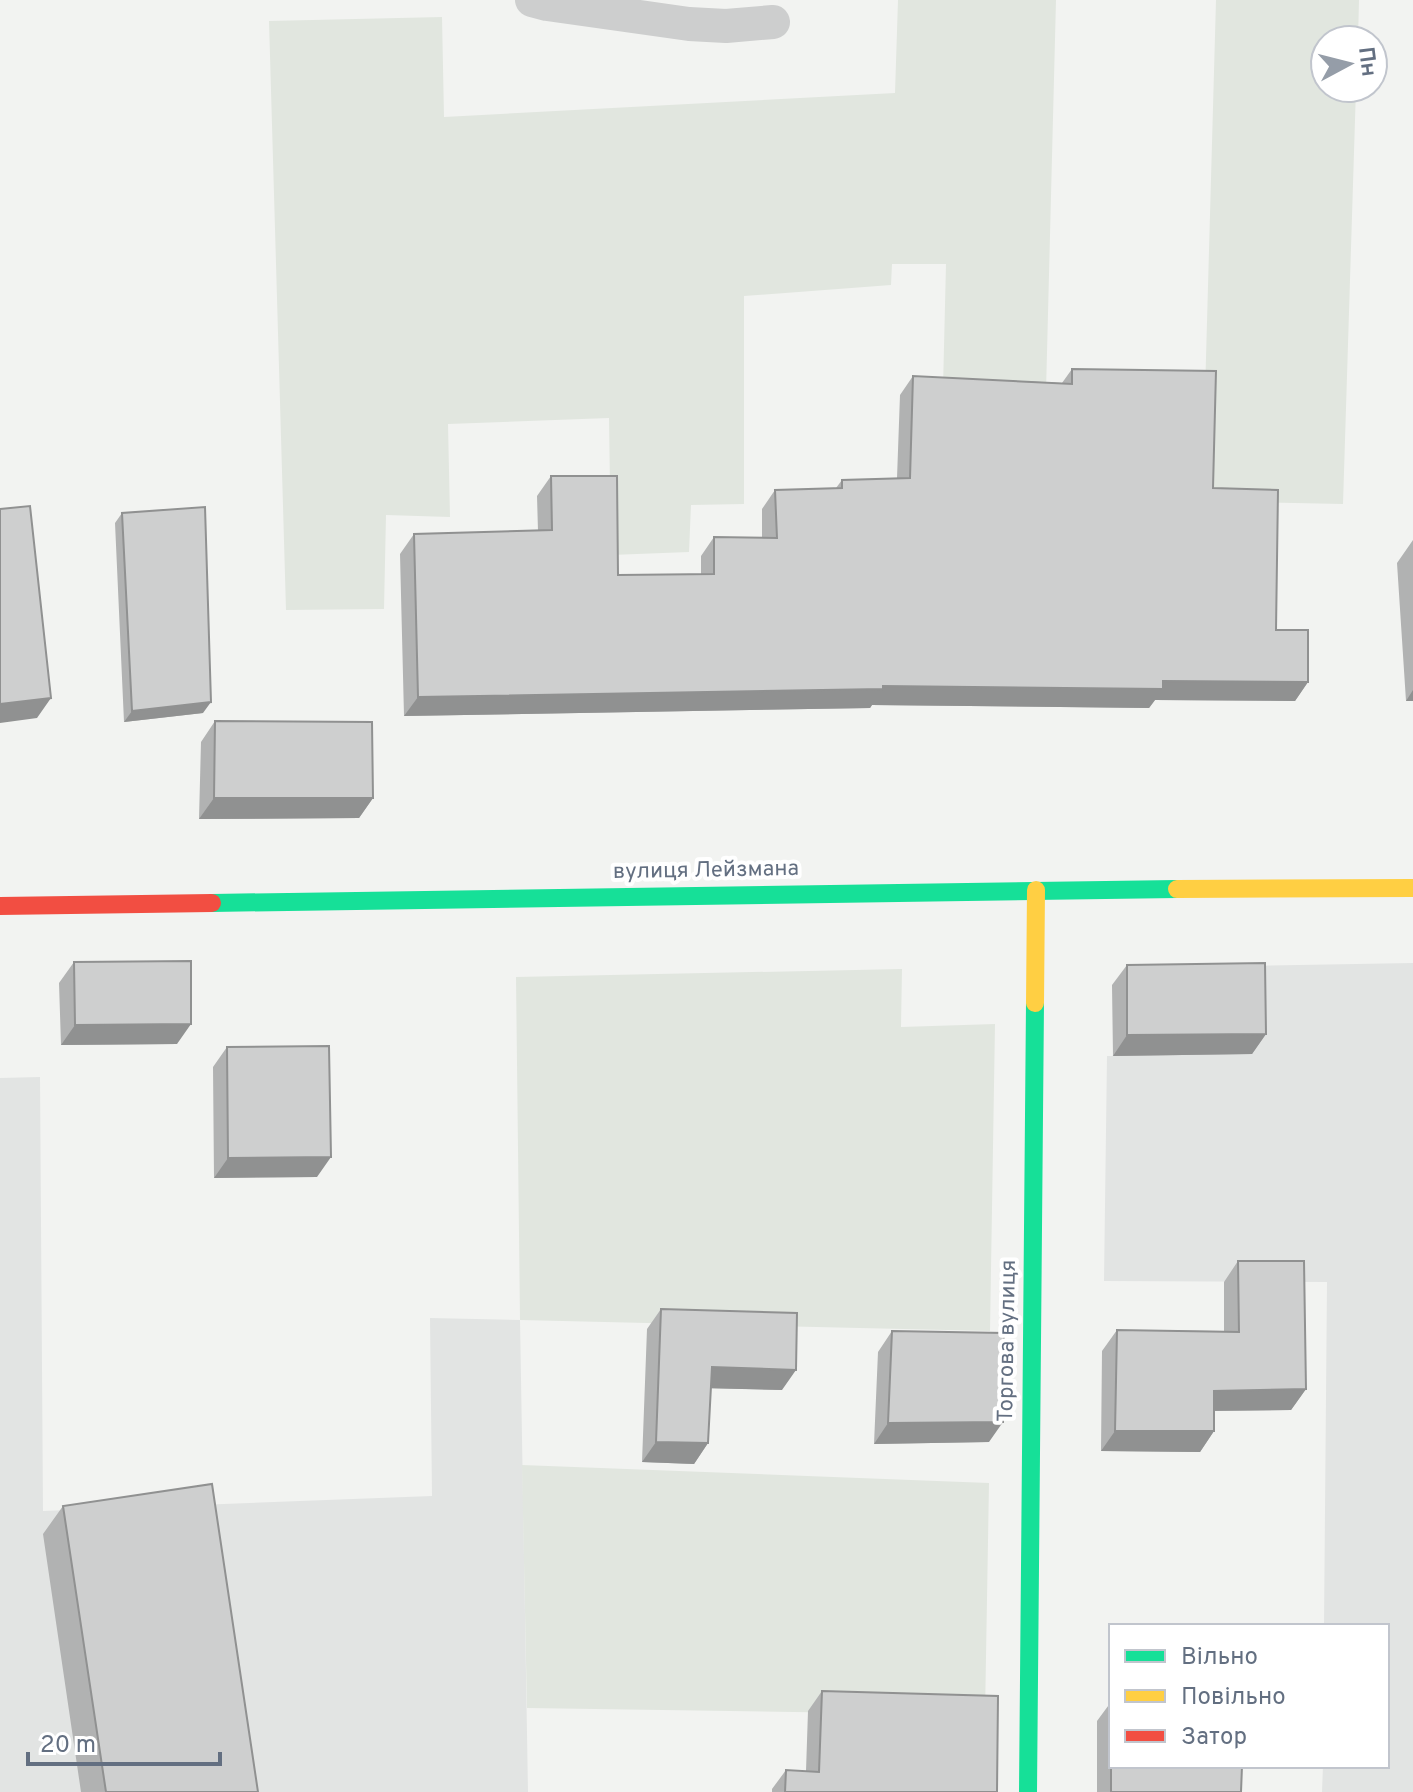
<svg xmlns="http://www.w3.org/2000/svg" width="1413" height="1792" font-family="Overpass,sans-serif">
<rect width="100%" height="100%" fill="#f2f3f1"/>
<path fill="#e2e4e3" d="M1413,963v829h-91l1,-26h64v-140h-63l3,-344 -223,-1 3,-225h5l130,-90z
M40,1077l3,434 389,-15 -2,-178 90,2 8,472h-528v-714z"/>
<path fill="#e1e6df" d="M898,0h158l-10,392 -103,-4 3,-124h-54l-1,21 -147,11v208l-53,1 -2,47 -78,3 -2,-137 -161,6 2,93 -64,-2 -2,94 -98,1 -17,-589 173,-4 2,100 451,-24z
M1216,0h143l-1,40h-33v48h31l-13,416 -141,-3z
M902,969l-1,58 94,-3 -5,307 -470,-11 -4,-343z
M522,1465l467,18 -4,232 -458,-7z"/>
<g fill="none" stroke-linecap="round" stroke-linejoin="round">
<path stroke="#cdcece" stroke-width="34" d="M532,0l15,4 142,20 37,2 47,-4"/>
<path stroke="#16e098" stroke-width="18" d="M212,903l965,-14
M1028,1792l7,-789"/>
<path stroke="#ffcf43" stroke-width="18" d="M1177,889l236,-1
M1035,1003l1,-113"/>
<path stroke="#f24e42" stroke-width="18" d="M0,906l212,-3"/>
</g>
<path fill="#b1b2b2" d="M1072,369l141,119 63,142 32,52 -13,19 -140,-1 -6,8 -277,-3 -2,3 -466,8 -4,-162 14,-20 124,-3 -1,-35 14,-20 67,99 83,-1v-18l13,-19h48v-28l13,-19 61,-2 6,-8 55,-2 3,-83 13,-19 149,7z
M122,513l81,200 -79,9 -9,-199z
M1413,540v161h-7l-9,-138z
M215,721l158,77 -14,20 -160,1 2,-77z
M74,962l103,82 -116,1 -2,-62z
M1127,965l139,69 -14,20 -139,2 -1,-71z
M227,1047l90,130 -103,1 -1,-111z
M1238,1261l68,128 -15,21 -77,1v20l-14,21 -99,-1 1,-100 15,-21 107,1v-49z
M661,1309l121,81 -71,-2 -3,55 -14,21 -52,-2 5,-133z
M892,1331l97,111 -115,2 4,-92z
M63,1506l195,286h-177l-38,-258z
M822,1691l175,101h-225v-3l14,-19 20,1 2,-60z
M1111,1702v64l130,26h-144v-71z"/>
<path fill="#909191" d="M1163,681l145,1 -13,19 -140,-1 -6,8 -277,-3 -2,3 -466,8 14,-19 465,-11z
M1413,690v11h-7z
M51,698l-14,20 -37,5v-19z
M211,702l-8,11 -79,9 8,-11z
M214,798h159l-14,20 -160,1z
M191,1024l-14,20 -116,1 14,-20z
M1266,1034l-14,20 -139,2 14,-21z
M331,1157l-14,20 -103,1 14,-20z
M712,1367l84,3 -14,20 -85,-2z
M1306,1389l-15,21 -91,1 14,-20z
M1003,1422l-14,20 -115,2 14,-21z
M1115,1431h99l-14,21 -99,-1z
M656,1442l52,1 -14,21 -52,-2z"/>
<path fill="#cecfcf" stroke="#909191" stroke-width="2" d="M1072,369l144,2 -3,117 65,2 -2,140h32v52l-145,-1v8l-280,-3v3l-465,8 -4,-163 138,-4 -1,-54h66l1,99 96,-1v-37l63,1 -2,-48 67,-2v-8l68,-2 3,-102 159,8z
M30,506l21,192 -51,6v-195z
M205,507l6,195 -79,9 -10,-198z
M215,721l157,1 1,76h-159z
M191,961v63l-116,1 -1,-63z
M1265,963l1,71 -139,1v-70z
M329,1046l2,111 -103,1 -1,-111z
M1238,1261h66l2,128 -92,2v40h-99l2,-101 122,2z
M661,1309l136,4 -1,57 -84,-3 -4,76 -52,-1z
M892,1331l112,2 -1,89 -115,1z
M212,1484l46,308h-152l-43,-286z
M822,1691l176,5 -1,96h-212l1,-22 33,2z
M1111,1766h131l-1,26h-130z"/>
<g text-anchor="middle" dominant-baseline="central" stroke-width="8" stroke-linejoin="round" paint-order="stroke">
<g font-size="22" fill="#636f81" stroke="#fff">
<text transform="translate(706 871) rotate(-1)">вулиця Лейзмана</text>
<text transform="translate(1008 1341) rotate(-89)">Торгова вулиця</text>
</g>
</g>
<rect x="1109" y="1624" width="280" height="144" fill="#ffffff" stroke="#c1c5cd" stroke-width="2"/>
<rect x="1125" y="1650" width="40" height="12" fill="#16e098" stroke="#c1c5cd" stroke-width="2"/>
<text x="1181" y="1664" font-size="24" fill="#636f81">Вільно</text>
<rect x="1125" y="1690" width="40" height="12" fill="#ffcf43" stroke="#c1c5cd" stroke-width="2"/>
<text x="1181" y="1704" font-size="24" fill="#636f81">Повільно</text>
<rect x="1125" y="1730" width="40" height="12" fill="#f24e42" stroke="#c1c5cd" stroke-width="2"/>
<text x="1181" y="1744" font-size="24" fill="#636f81">Затор</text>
<g transform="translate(1349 64) rotate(83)"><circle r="38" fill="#ffffff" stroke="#c1c5cd" stroke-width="2"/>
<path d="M0-6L14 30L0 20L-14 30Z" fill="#959da8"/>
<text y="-12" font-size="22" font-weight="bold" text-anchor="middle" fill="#636f81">Пн</text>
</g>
<path d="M28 1752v12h192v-12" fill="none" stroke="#636f81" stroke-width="4"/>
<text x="40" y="1752" font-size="24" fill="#636f81" stroke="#ffffff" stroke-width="6" paint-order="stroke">20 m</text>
</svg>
